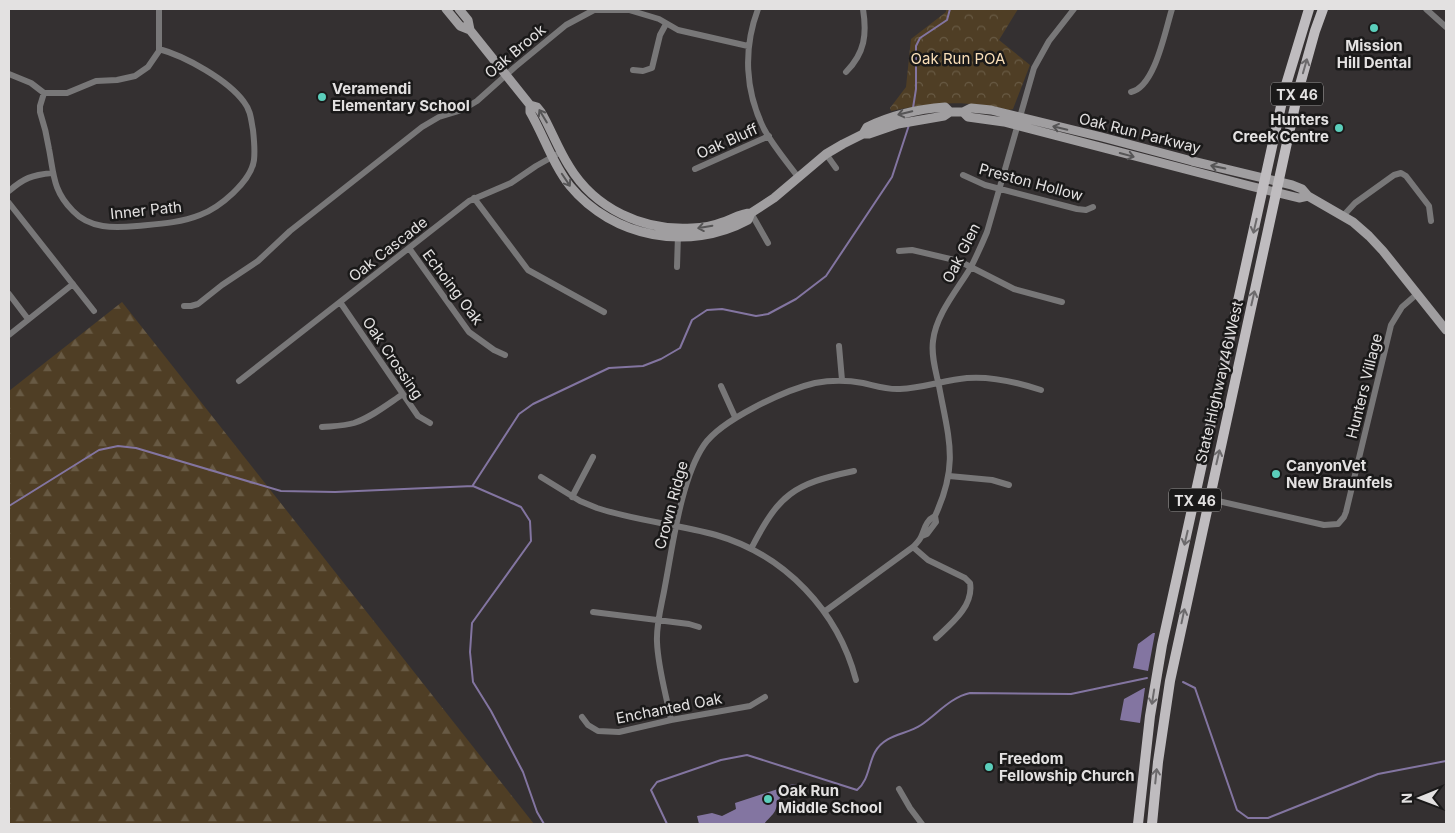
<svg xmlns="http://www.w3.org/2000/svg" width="1455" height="833" font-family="Inter,sans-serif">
<defs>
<pattern id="forest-firs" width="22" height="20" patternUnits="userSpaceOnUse" patternTransform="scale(1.25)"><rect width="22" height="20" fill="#4f3e25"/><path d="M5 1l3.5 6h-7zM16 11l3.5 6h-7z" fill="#685a44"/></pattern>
<pattern id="park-crowns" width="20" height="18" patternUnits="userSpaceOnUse" patternTransform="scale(1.25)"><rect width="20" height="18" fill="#4f3e25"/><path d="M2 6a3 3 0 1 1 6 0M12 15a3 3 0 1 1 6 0" fill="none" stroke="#685a44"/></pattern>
</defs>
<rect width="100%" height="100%" fill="#343031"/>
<path fill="url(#forest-firs)" d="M122,302l412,522h-525v-433z"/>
<path fill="url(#park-crowns)" d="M946,9h72l-19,31 31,25 -17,44 -4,1c-44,-10 -74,-8 -118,1l-1,-3 16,-21 5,-48 35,-27z"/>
<path fill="#8375a1" d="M1153,633h2l-7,38 -15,-3 5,-24z
M1144,688h1l-5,35 -20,-3 4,-21z
M793,784l4,1v2c-20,5 -15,9 -22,24 -2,4 -8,9 -11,13h-65l-2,-8 15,-3 10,3 14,-7 -1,-6z"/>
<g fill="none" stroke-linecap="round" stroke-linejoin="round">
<path stroke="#8375a1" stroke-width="2" d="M913,108l3,-19v-43l4,-8 27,-18 3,-11
M473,485l46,-71 14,-10 76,-36 34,-2 18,-7 19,-11 12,-28 15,-10 15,-1 34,7 12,-2 28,-15 30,-23 66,-99 17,-52
M9,506l90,-56 19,-4 18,2 145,43 54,1 138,-6 48,21 9,14 1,20 -59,82 -2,29 3,30 18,29 32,61 14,40 7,12
M1183,682l12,6 42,122 11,8h20l110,-44 68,-13
M667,824l-16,-34 6,-8 64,-22 26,-5 110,35c12,-10 11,-25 18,-38 10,-18 31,-17 46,-27 16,-11 30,-28 49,-32l101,1 76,-16"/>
<path stroke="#787778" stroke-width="6" d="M758,9c-15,40 -13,82 6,120 9,17 23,33 34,48
M1426,9l20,18
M633,70l10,1 9,-3 8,-33 6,-11
M846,72c19,-19 21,-38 17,-63
M9,74l22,9 13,10h23l29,-12 21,-1 18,-4 13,-9 11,-16v-42
M1131,92c24,-5 34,-61 41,-83
M44,93l-4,13v6c4,12 7,24 9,37 5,26 4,42 24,62 17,18 41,17 64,15 21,-2 43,-3 63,-11 19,-7 51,-33 54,-55 1,-9 0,-21 -1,-30 -2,-10 -2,-19 -9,-28 -16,-22 -59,-46 -85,-53
M826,154l10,14
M695,169l74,-33
M963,175l22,10 92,24 9,1 7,-3
M9,191c15,-13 23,-16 43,-18
M474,198l54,72 76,42
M9,203l85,108
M751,213l17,30
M1343,216l12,-13 39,-28 7,-2 5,3 23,30 2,15
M409,248l60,84 25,18 11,5
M899,251l13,-1 47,11 55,28 48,13
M677,267l1,-32
M9,294l19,25
M340,302l78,114 12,7
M184,306h7l7,-2 24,-19 36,-24 32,-30 132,-104 17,-10 23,-7 15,-9 38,-34 51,-42 28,-15h35l30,9 19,11 70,16
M9,335l64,-51
M839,346l3,34
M239,381l230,-180 42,-18 25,-17 25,-14
M721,386l14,31
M322,427c11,-1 22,-1 32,-4 18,-6 34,-19 49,-29
M949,476l43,4 17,5
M541,477l39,24 17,7c39,13 80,16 119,27 69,20 122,76 140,145
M1196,496l128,29 14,-1 6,-7 2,-5 45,-187 11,-18 15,-13
M572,497l21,-40
M922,536l5,-2 9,-12 -1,-6c24,-52 14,-76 4,-130 -3,-14 -8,-30 -6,-45 3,-27 25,-52 38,-74 6,-12 11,-23 16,-35l47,-164 15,-27 25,-32
M913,547l15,13 37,18 5,5c4,23 -19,41 -34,55
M751,549c28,-55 42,-65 103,-78
M593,612l96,12 10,3
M824,612l89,-65c3,-3 6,-6 8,-10 4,-8 4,-16 14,-21
M582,717l6,8 10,6 21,1 52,-12 79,-14 15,-9
M671,720c-5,-26 -13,-52 -14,-78 -1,-19 5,-38 8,-56 8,-42 16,-107 39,-141 17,-25 81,-55 111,-62 16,-3 32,-3 48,0 13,3 25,7 37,6 23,-1 45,-9 67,-11 26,-2 50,4 74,12
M899,789l11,19 12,16"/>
<path stroke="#a09ea0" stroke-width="9" d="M446,9l14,17 10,4
M459,9l9,11 2,10 60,75 7,2 4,5c10,17 17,37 28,54 26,43 74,65 123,62 11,0 21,-2 31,-6 9,-3 18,-9 28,-9
M530,105v7c14,24 23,53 40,74 43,52 119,66 178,34l3,-7 23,-15 52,-44 17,-10 20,-10h6l29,-10 46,-8 6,-4
M963,112l5,5 36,5 246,64 49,12 9,-2
M863,134l4,-7c25,-12 50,-18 78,-20l5,5h13l8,-4 20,2 111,27 90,24 100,24 10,4 6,7 45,26 16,14 14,15 63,79"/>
<path stroke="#bfbcbf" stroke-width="10" d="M1138,824l12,-108 12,-71 123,-557 24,-79
M1152,824l6,-62 12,-81 128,-589 17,-61 8,-22"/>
</g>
<defs><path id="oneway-shaft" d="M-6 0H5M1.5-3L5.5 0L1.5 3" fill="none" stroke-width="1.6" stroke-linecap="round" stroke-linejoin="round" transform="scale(1.25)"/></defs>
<g stroke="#6c6a6c">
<use href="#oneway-shaft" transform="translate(1305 66) rotate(-74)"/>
<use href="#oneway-shaft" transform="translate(1255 226) rotate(103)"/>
<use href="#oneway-shaft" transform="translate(1253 298) rotate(-77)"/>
<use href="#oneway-shaft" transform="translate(1218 457) rotate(-77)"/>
<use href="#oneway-shaft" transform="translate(1186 538) rotate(103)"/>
<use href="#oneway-shaft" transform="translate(1183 616) rotate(-78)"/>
<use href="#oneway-shaft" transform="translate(1153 697) rotate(99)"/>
<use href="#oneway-shaft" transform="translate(1156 776) rotate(-84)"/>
</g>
<g stroke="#565556">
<use href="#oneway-shaft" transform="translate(905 113) rotate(166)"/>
<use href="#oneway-shaft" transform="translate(543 116) rotate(-121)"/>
<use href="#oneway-shaft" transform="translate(1060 128) rotate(-167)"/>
<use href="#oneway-shaft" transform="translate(1127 155) rotate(15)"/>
<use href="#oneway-shaft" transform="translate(1218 167) rotate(-168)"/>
<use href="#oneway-shaft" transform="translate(566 180) rotate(56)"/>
<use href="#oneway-shaft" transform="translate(705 227) rotate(170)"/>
</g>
<g fill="#5bcebb" stroke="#1a1919" stroke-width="2">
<circle cx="1374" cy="28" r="5"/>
<circle cx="322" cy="97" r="5"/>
<circle cx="1339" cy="128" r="5"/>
<circle cx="1276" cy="474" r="5"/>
<circle cx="989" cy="767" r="5"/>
<circle cx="768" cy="799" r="5"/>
</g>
<g text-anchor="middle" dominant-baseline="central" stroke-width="5" stroke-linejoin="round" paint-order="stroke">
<g fill="#1a1919" stroke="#a7a5a5" stroke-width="1">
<rect x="1271" y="82.5" width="52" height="23" rx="4"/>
<rect x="1169" y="488.5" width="52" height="23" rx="4"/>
</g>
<g font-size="14" font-weight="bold" fill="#e3e1e1">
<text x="1297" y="94">TX 46</text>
<text x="1195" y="500">TX 46</text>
</g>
<g font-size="15" font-weight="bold" fill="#e3e1e1" stroke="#1a1919" text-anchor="start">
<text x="1374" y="45" text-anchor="middle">Mission<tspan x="1374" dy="17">Hill Dental</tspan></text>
<text x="332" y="88">Veramendi<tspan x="332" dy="17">Elementary School</tspan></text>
<text x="1329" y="119" text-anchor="end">Hunters<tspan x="1329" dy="17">Creek Centre</tspan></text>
<text x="1286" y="465">CanyonVet<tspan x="1286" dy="17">New Braunfels</tspan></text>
<text x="999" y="758">Freedom<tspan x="999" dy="17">Fellowship Church</tspan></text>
<text x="778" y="790">Oak Run<tspan x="778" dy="17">Middle School</tspan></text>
</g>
<g font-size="15" fill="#e3e1e1" stroke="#1a1919">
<text transform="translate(515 51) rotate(-40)">Oak Brook</text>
<text transform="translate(1140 133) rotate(14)">Oak Run Parkway</text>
<text transform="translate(727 141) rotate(-24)">Oak Bluff</text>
<text transform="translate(1031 182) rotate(15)">Preston Hollow</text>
<text transform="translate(146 210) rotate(-6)">Inner Path</text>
<text transform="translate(388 249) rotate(-38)">Oak Cascade</text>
<text transform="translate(961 253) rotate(-63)">Oak Glen</text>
<text transform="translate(453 287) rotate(53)">Echoing Oak</text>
<text transform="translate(393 358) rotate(56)">Oak Crossing</text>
<text transform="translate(1219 382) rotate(-77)">State Highway 46 West</text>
<text transform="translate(1364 386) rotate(-76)">Hunters Village</text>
<text transform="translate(671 505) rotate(-75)">Crown Ridge</text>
<text transform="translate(669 708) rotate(-11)">Enchanted Oak</text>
</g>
<g font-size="15" fill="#f9deb7" stroke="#1a1919">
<text x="958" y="58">Oak Run POA</text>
</g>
</g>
<rect width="1455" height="833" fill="none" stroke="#e3e1e1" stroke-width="20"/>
<g transform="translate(1420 798) rotate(269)" stroke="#1a1919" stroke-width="4" paint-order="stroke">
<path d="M0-4L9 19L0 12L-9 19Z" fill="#e3e1e1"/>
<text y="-8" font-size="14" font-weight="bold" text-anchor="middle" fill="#e3e1e1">N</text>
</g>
</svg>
